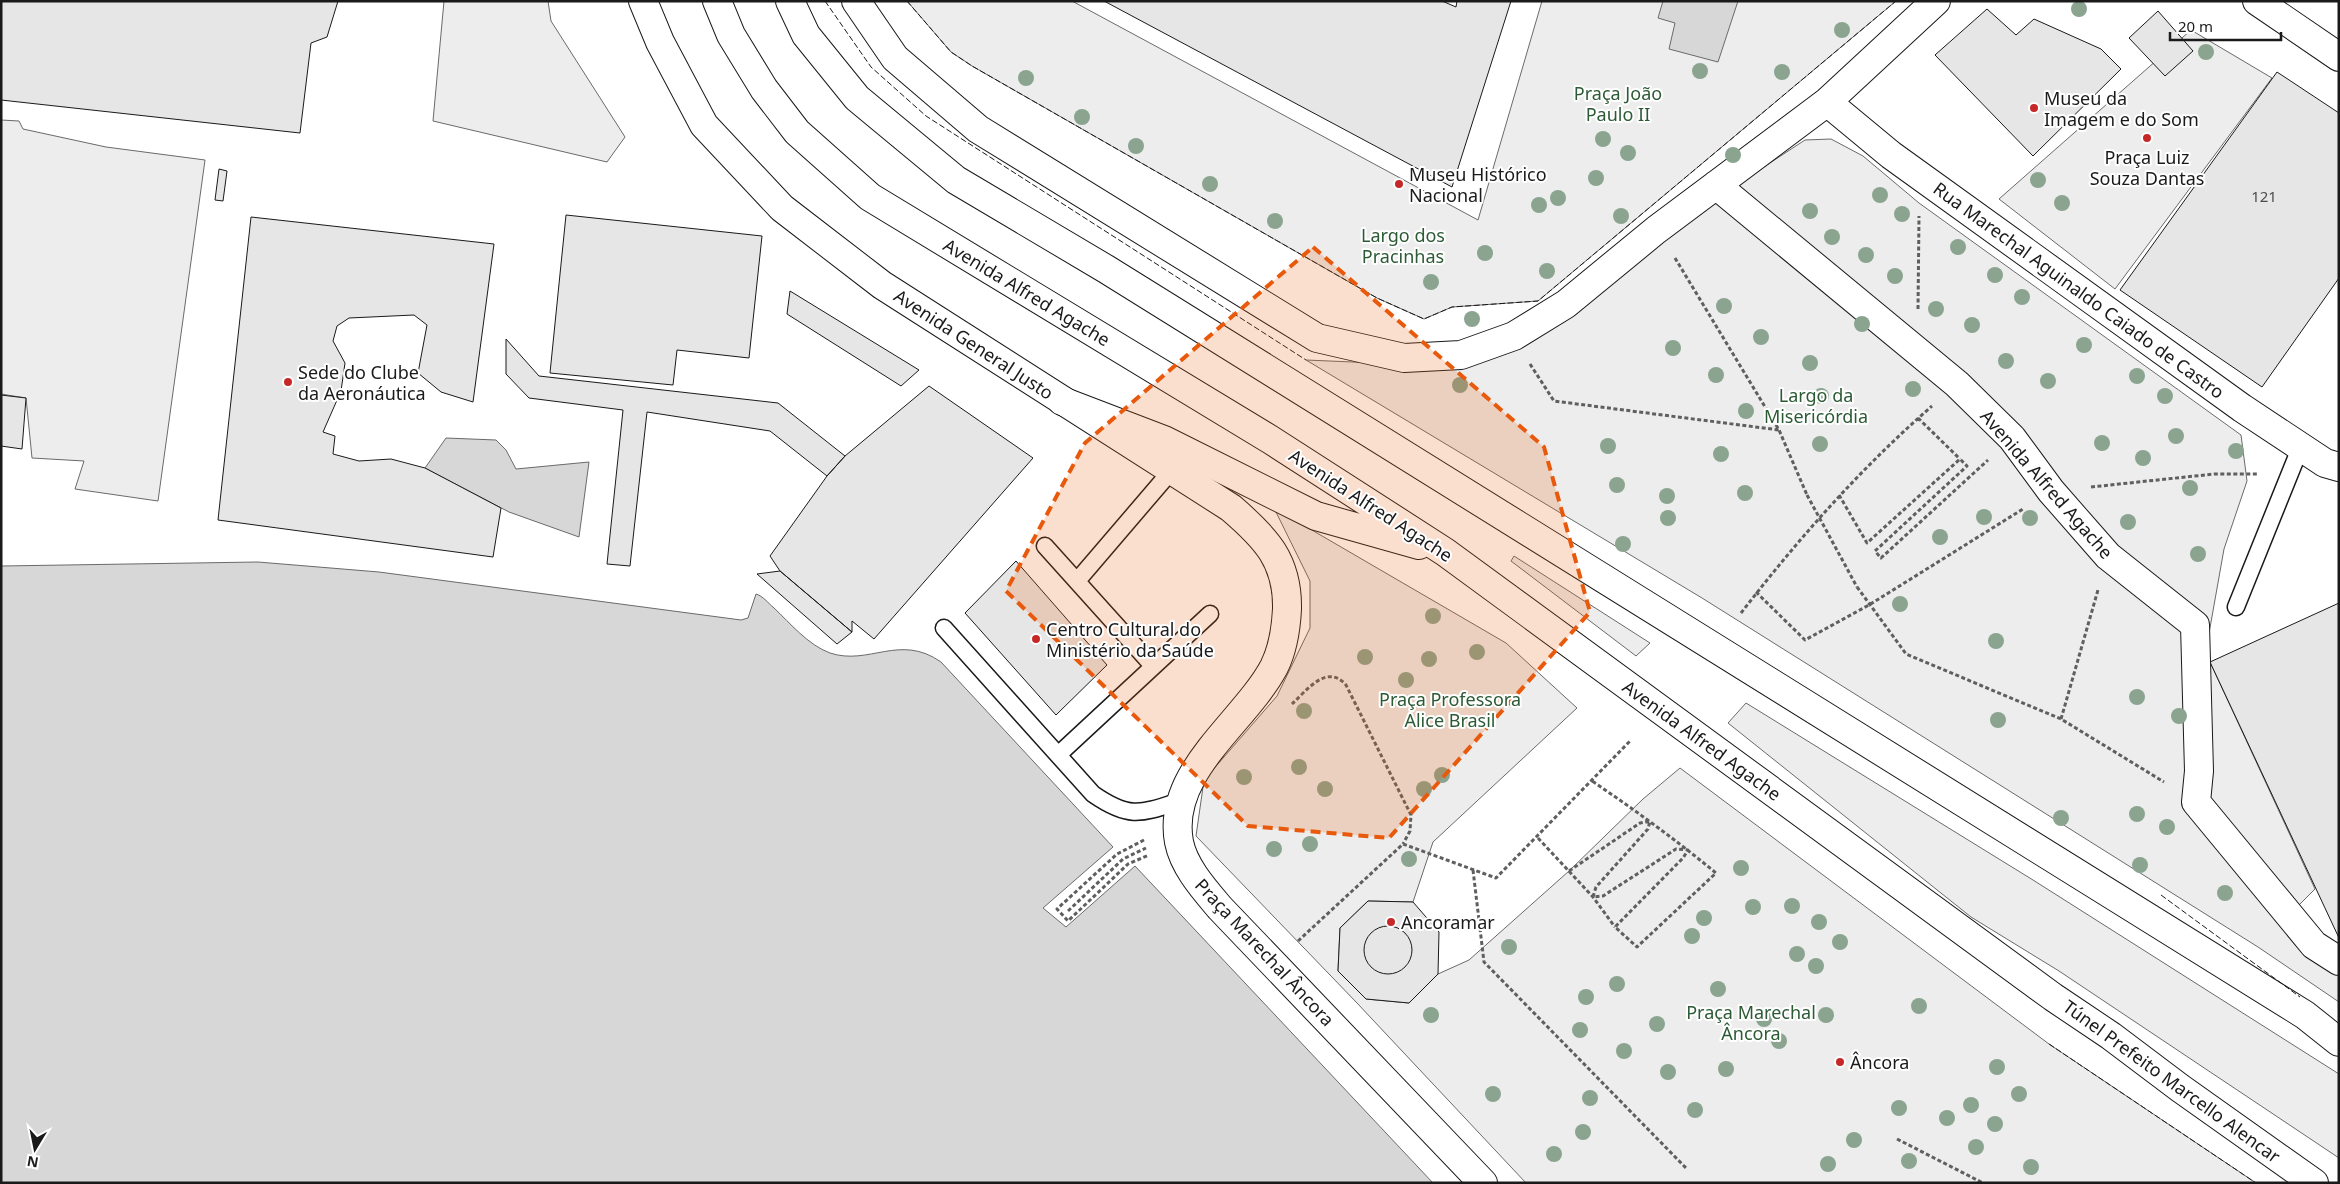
<svg xmlns="http://www.w3.org/2000/svg" width="2340" height="1184" font-family="'Noto Sans',sans-serif">
<rect width="100%" height="100%" fill="#fff"/>
<path fill="#ededed" stroke="#6a6a6a" d="M444,1h104l3,20 74,116 -18,25 -174,-41z
M907,1h165l406,219 64,-219h354l-358,300 -86,6 -28,12 -47,-21 -405,-232 -21,-14z
M2191,30l81,48 -157,211 -116,-90z
M1,120l18,1 4,8 83,18 99,13 -47,341 -83,-12 9,-28 -52,-3 -6,-60 -25,-4z
M1831,139l32,17 56,47 322,232 6,46 -23,68 -16,90 2,23 105,227 -36,36 33,35 27,14v28l-81,-55 -556,-349 -396,-238 141,6 71,-20 28,-13 178,-140 81,-53z
M1274,508l232,135 71,65 -144,134 -20,60 -45,-1 -28,27 -2,43 28,28 43,4 29,-29 31,-14 100,-89 74,-72 37,-31 369,276 207,139h-730l-169,-180 -161,-167 8,-56 73,-84 33,-68v-47z
M1514,556l136,87 -14,13 -125,-95z
M1746,703l287,177 306,194v84l-280,-187 -88,-54 -243,-194z"/>
<path fill="#d7d7d7" stroke="#6a6a6a" d="M1663,1h75l-20,61 -49,-13 6,-26 -17,-5z
M446,438l50,2 10,10 10,19 73,-7 -10,75 -70,-25 -84,-44z
M258,562l121,10 362,48 7,-2 8,-24c7,2 12,9 18,14 16,15 34,37 56,45 39,13 70,-20 111,9l172,185 -70,61 23,19 69,-61 298,317h-1432v-617z"/>
<path fill="#e6e6e6" stroke="#1a1a1a" d="M1,1h337l-11,36 -16,6 -11,90 -299,-33z
M1104,1h338l14,6 1,-6h54l-59,186z
M1987,9l29,26 18,-16 67,30 20,20 -88,87 -98,-101z
M2158,11l35,40 -28,25 -36,-38z
M2277,72l62,41v165l-77,109 -142,-97z
M219,169l8,2 -4,30 -8,-1z
M566,215l196,21 -13,122 -72,-8 -4,35 -123,-12z
M251,217l243,27 -21,158 -32,-10 -23,-19 9,-48 -13,-10 -65,3 -12,8 -4,15 12,22 -4,28 -18,41 12,4 -2,18 26,7 32,-2 34,9 76,40 -8,49 -275,-37z
M790,291l129,79 -18,16 -114,-72z
M506,339l33,37 239,27 67,53 -18,20 -57,-45 -123,-19 -17,154 -23,-2 16,-154 -94,-12 -23,-24z
M929,386l104,72 -159,181 -22,-18v11l-72,-61 -10,-15 57,-80 18,-20z
M1,395l25,3 -4,51 -21,-3z
M1016,561l91,104 -51,50 -91,-102z
M780,571l72,61 -15,12 -80,-70z
M2339,603v335l-129,-276z
M1368,901l45,1 26,30 -1,42 -29,29 -43,-4 -28,-28 2,-43z
M1364 950a24 24 0 1 1 48 0a24 24 0 1 1-48 0Z"/>
<g fill="none" stroke-linecap="round" stroke-linejoin="round">
<defs>
<path id="lane" d="M1045,546l108,120
M1077,581l95,-111
M2236,607l65,-161
M944,628l149,166c36,25 47,20 87,7
M1058,755l152,-141"/>
<path id="street" d="M643,1l17,41 44,83 78,83 100,77 349,223c35,30 57,53 56,101 -1,20 -4,40 -13,58 -30,56 -108,105 -95,175 5,25 25,47 41,66l263,275
M856,1l39,57 83,71 339,209 87,20 57,-3 53,-19 52,-32 90,-74 171,-128 109,-101
M2257,1l82,56
M1827,102l64,53 351,253 83,55 14,4
M1716,185l241,199 55,54 39,53 57,65 87,69 4,146 -3,31 118,143 25,16"/>
<path id="highway" d="M717,1l14,34 33,54 33,43 73,65 401,243 174,112 608,445 58,39 69,52 134,95
M790,1l16,34 51,63 99,82 150,89 1199,746 34,27
M1062,401l102,39 152,76 103,29"/>
</defs>
<use href="#lane" stroke="#1a1a1a" stroke-width="19"/>
<use href="#street" stroke="#1a1a1a" stroke-width="30"/>
<use href="#highway" stroke="#1a1a1a" stroke-width="30"/>
<path stroke="#5f5f5f" stroke-width="3" stroke-dasharray="4 2.5" stroke-linecap="butt" d="M1675,258l104,172 28,65
M1918,309l1,-93
M1530,364l24,37 225,29
M1918,418l42,41
M2091,487l123,-13h45
M1839,495l28,48 93,-84 7,7 -92,85 6,7 107,-98
M1857,587l49,67 155,65 103,63
M1756,592l49,48 64,-35 154,-96
M1741,613c58,-75 120,-145 191,-207
M1292,704c15,-14 35,-41 54,-19l65,130 -1,16 -7,13
M2061,719l37,-129
M1538,838l55,59 22,30
M1144,840l-27,14 -60,55 11,12 60,-57 21,-9
M1473,870l11,92 202,206
M1569,871l71,-48 10,-2 -2,8 -52,58 -3,10 10,-1 73,-47 12,1 -5,8 -68,69 22,20 79,-74c-40,-33 -81,-63 -124,-92
M1068,911l55,-52 23,-11
M1298,941l105,-97 93,34 134,-137
M1897,1139l86,44"/>
<use href="#lane" stroke="#fff" stroke-width="16"/>
<use href="#street" stroke="#fff" stroke-width="28"/>
<use href="#highway" stroke="#fff" stroke-width="28"/>
<path stroke="#5f5f5f" stroke-width="3" stroke-dasharray="4 2.5" stroke-linecap="butt" d="M1807,495l50,92"/>
<path stroke="#1a1a1a" stroke-width="1" stroke-dasharray="6 2.5" stroke-linecap="butt" d="M825,1l46,66 55,49 380,244
M907,1l44,51 21,14 405,232 47,21 28,-12 86,-6 358,-300
M2161,895l139,102
M2049,1044l207,139"/>
</g>
<g fill="#8aa48f">
<circle cx="2079" cy="9" r="8"/>
<circle cx="1842" cy="30" r="8"/>
<circle cx="2206" cy="52" r="8"/>
<circle cx="1700" cy="71" r="8"/>
<circle cx="1782" cy="72" r="8"/>
<circle cx="1026" cy="78" r="8"/>
<circle cx="1082" cy="117" r="8"/>
<circle cx="1603" cy="139" r="8"/>
<circle cx="1136" cy="146" r="8"/>
<circle cx="1628" cy="153" r="8"/>
<circle cx="1733" cy="155" r="8"/>
<circle cx="1596" cy="178" r="8"/>
<circle cx="2038" cy="180" r="8"/>
<circle cx="1210" cy="184" r="8"/>
<circle cx="1880" cy="195" r="8"/>
<circle cx="1558" cy="198" r="8"/>
<circle cx="2062" cy="203" r="8"/>
<circle cx="1539" cy="205" r="8"/>
<circle cx="1810" cy="211" r="8"/>
<circle cx="1902" cy="214" r="8"/>
<circle cx="1621" cy="216" r="8"/>
<circle cx="1275" cy="221" r="8"/>
<circle cx="1832" cy="237" r="8"/>
<circle cx="1958" cy="247" r="8"/>
<circle cx="1485" cy="253" r="8"/>
<circle cx="1866" cy="255" r="8"/>
<circle cx="1547" cy="271" r="8"/>
<circle cx="1995" cy="275" r="8"/>
<circle cx="1895" cy="276" r="8"/>
<circle cx="1431" cy="282" r="8"/>
<circle cx="2022" cy="297" r="8"/>
<circle cx="1724" cy="306" r="8"/>
<circle cx="1936" cy="309" r="8"/>
<circle cx="1472" cy="319" r="8"/>
<circle cx="1862" cy="324" r="8"/>
<circle cx="1972" cy="325" r="8"/>
<circle cx="1761" cy="337" r="8"/>
<circle cx="2084" cy="345" r="8"/>
<circle cx="1673" cy="348" r="8"/>
<circle cx="2006" cy="361" r="8"/>
<circle cx="1810" cy="363" r="8"/>
<circle cx="1716" cy="375" r="8"/>
<circle cx="2137" cy="376" r="8"/>
<circle cx="2048" cy="381" r="8"/>
<circle cx="1460" cy="385" r="8"/>
<circle cx="1913" cy="389" r="8"/>
<circle cx="1821" cy="396" r="8"/>
<circle cx="2165" cy="396" r="8"/>
<circle cx="1746" cy="411" r="8"/>
<circle cx="2176" cy="436" r="8"/>
<circle cx="2102" cy="443" r="8"/>
<circle cx="1820" cy="444" r="8"/>
<circle cx="1608" cy="446" r="8"/>
<circle cx="2236" cy="451" r="8"/>
<circle cx="1721" cy="454" r="8"/>
<circle cx="2143" cy="458" r="8"/>
<circle cx="1617" cy="485" r="8"/>
<circle cx="2190" cy="488" r="8"/>
<circle cx="1745" cy="493" r="8"/>
<circle cx="1667" cy="496" r="8"/>
<circle cx="1984" cy="517" r="8"/>
<circle cx="1668" cy="518" r="8"/>
<circle cx="2030" cy="518" r="8"/>
<circle cx="2128" cy="522" r="8"/>
<circle cx="1940" cy="537" r="8"/>
<circle cx="1623" cy="544" r="8"/>
<circle cx="2198" cy="554" r="8"/>
<circle cx="1900" cy="604" r="8"/>
<circle cx="1433" cy="616" r="8"/>
<circle cx="1996" cy="641" r="8"/>
<circle cx="1477" cy="652" r="8"/>
<circle cx="1365" cy="657" r="8"/>
<circle cx="1429" cy="659" r="8"/>
<circle cx="1406" cy="680" r="8"/>
<circle cx="2137" cy="697" r="8"/>
<circle cx="1304" cy="711" r="8"/>
<circle cx="2179" cy="716" r="8"/>
<circle cx="1998" cy="720" r="8"/>
<circle cx="1299" cy="767" r="8"/>
<circle cx="1442" cy="775" r="8"/>
<circle cx="1244" cy="777" r="8"/>
<circle cx="1325" cy="789" r="8"/>
<circle cx="1424" cy="789" r="8"/>
<circle cx="2137" cy="814" r="8"/>
<circle cx="2061" cy="818" r="8"/>
<circle cx="2167" cy="827" r="8"/>
<circle cx="1310" cy="844" r="8"/>
<circle cx="1274" cy="849" r="8"/>
<circle cx="1409" cy="859" r="8"/>
<circle cx="2140" cy="865" r="8"/>
<circle cx="1741" cy="868" r="8"/>
<circle cx="2225" cy="893" r="8"/>
<circle cx="1792" cy="906" r="8"/>
<circle cx="1753" cy="907" r="8"/>
<circle cx="1704" cy="918" r="8"/>
<circle cx="1819" cy="922" r="8"/>
<circle cx="1692" cy="936" r="8"/>
<circle cx="1840" cy="942" r="8"/>
<circle cx="1509" cy="947" r="8"/>
<circle cx="1797" cy="954" r="8"/>
<circle cx="1816" cy="966" r="8"/>
<circle cx="1617" cy="984" r="8"/>
<circle cx="1718" cy="989" r="8"/>
<circle cx="1586" cy="997" r="8"/>
<circle cx="1919" cy="1006" r="8"/>
<circle cx="1431" cy="1015" r="8"/>
<circle cx="1826" cy="1015" r="8"/>
<circle cx="1764" cy="1019" r="8"/>
<circle cx="1657" cy="1024" r="8"/>
<circle cx="1580" cy="1030" r="8"/>
<circle cx="1779" cy="1041" r="8"/>
<circle cx="1624" cy="1051" r="8"/>
<circle cx="1997" cy="1067" r="8"/>
<circle cx="1726" cy="1069" r="8"/>
<circle cx="1668" cy="1072" r="8"/>
<circle cx="1493" cy="1094" r="8"/>
<circle cx="2019" cy="1094" r="8"/>
<circle cx="1590" cy="1098" r="8"/>
<circle cx="1971" cy="1105" r="8"/>
<circle cx="1899" cy="1108" r="8"/>
<circle cx="1695" cy="1110" r="8"/>
<circle cx="1947" cy="1118" r="8"/>
<circle cx="1995" cy="1124" r="8"/>
<circle cx="1583" cy="1132" r="8"/>
<circle cx="1854" cy="1140" r="8"/>
<circle cx="1976" cy="1147" r="8"/>
<circle cx="1554" cy="1154" r="8"/>
<circle cx="1909" cy="1161" r="8"/>
<circle cx="1828" cy="1164" r="8"/>
<circle cx="2031" cy="1167" r="8"/>
</g>
<path fill="#e8590c" fill-opacity="0.2" stroke="#e8590c" stroke-width="4" stroke-dasharray="10 6" stroke-linejoin="round" d="M1313,247l231,200 46,165 -201,226 -141,-12 -242,-235 79,-148z"/>
<g fill="#c62828" stroke="#fff" stroke-width="2">
<circle cx="2034" cy="108" r="5"/>
<circle cx="2147" cy="138" r="5"/>
<circle cx="1399" cy="184" r="5"/>
<circle cx="288" cy="382" r="5"/>
<circle cx="1036" cy="639" r="5"/>
<circle cx="1391" cy="922" r="5"/>
<circle cx="1840" cy="1062" r="5"/>
</g>
<g text-anchor="middle" dominant-baseline="central" stroke-width="4" stroke-linejoin="round" paint-order="stroke">
<g font-size="15" fill="#4d4d4d">
<text x="2264" y="196">121</text>
</g>
<g font-size="18" fill="#2b5a34" stroke="#fff">
<text x="1618" y="93">Praça João<tspan x="1618" dy="21">Paulo II</tspan></text>
<text x="1403" y="235">Largo dos<tspan x="1403" dy="21">Pracinhas</tspan></text>
<text x="1816" y="395">Largo da<tspan x="1816" dy="21">Misericórdia</tspan></text>
<text x="1450" y="699">Praça Professora<tspan x="1450" dy="21">Alice Brasil</tspan></text>
<text x="1751" y="1012">Praça Marechal<tspan x="1751" dy="21">Âncora</tspan></text>
</g>
<g font-size="18" fill="#1a1a1a" stroke="#fff" text-anchor="start">
<text x="2044" y="98">Museu da<tspan x="2044" dy="21">Imagem e do Som</tspan></text>
<text x="2147" y="157" text-anchor="middle">Praça Luiz<tspan x="2147" dy="21">Souza Dantas</tspan></text>
<text x="1409" y="174">Museu Histórico<tspan x="1409" dy="21">Nacional</tspan></text>
<text x="298" y="372">Sede do Clube<tspan x="298" dy="21">da Aeronáutica</tspan></text>
<text x="1046" y="629">Centro Cultural do<tspan x="1046" dy="21">Ministério da Saúde</tspan></text>
<text x="1401" y="922">Ancoramar</text>
<text x="1850" y="1062">Âncora</text>
</g>
<g font-size="18" fill="#1a1a1a" stroke="#fff">
<text transform="translate(2079 290) rotate(36)">Rua Marechal Aguinaldo Caiado de Castro</text>
<text transform="translate(1027 292) rotate(31)">Avenida Alfred Agache</text>
<text transform="translate(974 344) rotate(33)">Avenida General Justo</text>
<text transform="translate(2047 484) rotate(49)">Avenida Alfred Agache</text>
<text transform="translate(1371 505) rotate(33)">Avenida Alfred Agache</text>
<text transform="translate(1702 740) rotate(36)">Avenida Alfred Agache</text>
<text transform="translate(1265 952) rotate(47)">Praça Marechal Âncora</text>
<text transform="translate(2172 1081) rotate(36)">Túnel Prefeito Marcello Alencar</text>
</g>
</g>
<rect width="2340" height="1184" fill="none" stroke="#1a1a1a" stroke-width="5"/>
<g transform="translate(35 1149) rotate(190)" stroke="#ffffff" stroke-width="4" paint-order="stroke">
<path d="M0-4L9 19L0 12L-9 19Z" fill="#1a1a1a"/>
<text y="-8" font-size="14" font-weight="bold" text-anchor="middle" fill="#1a1a1a">N</text>
</g>
<path d="M2170 32v8h111v-8" fill="none" stroke="#1a1a1a" stroke-width="2.5"/>
<text x="2178" y="32" font-size="15" fill="#1a1a1a" stroke="#ffffff" stroke-width="4" paint-order="stroke">20 m</text>
</svg>
